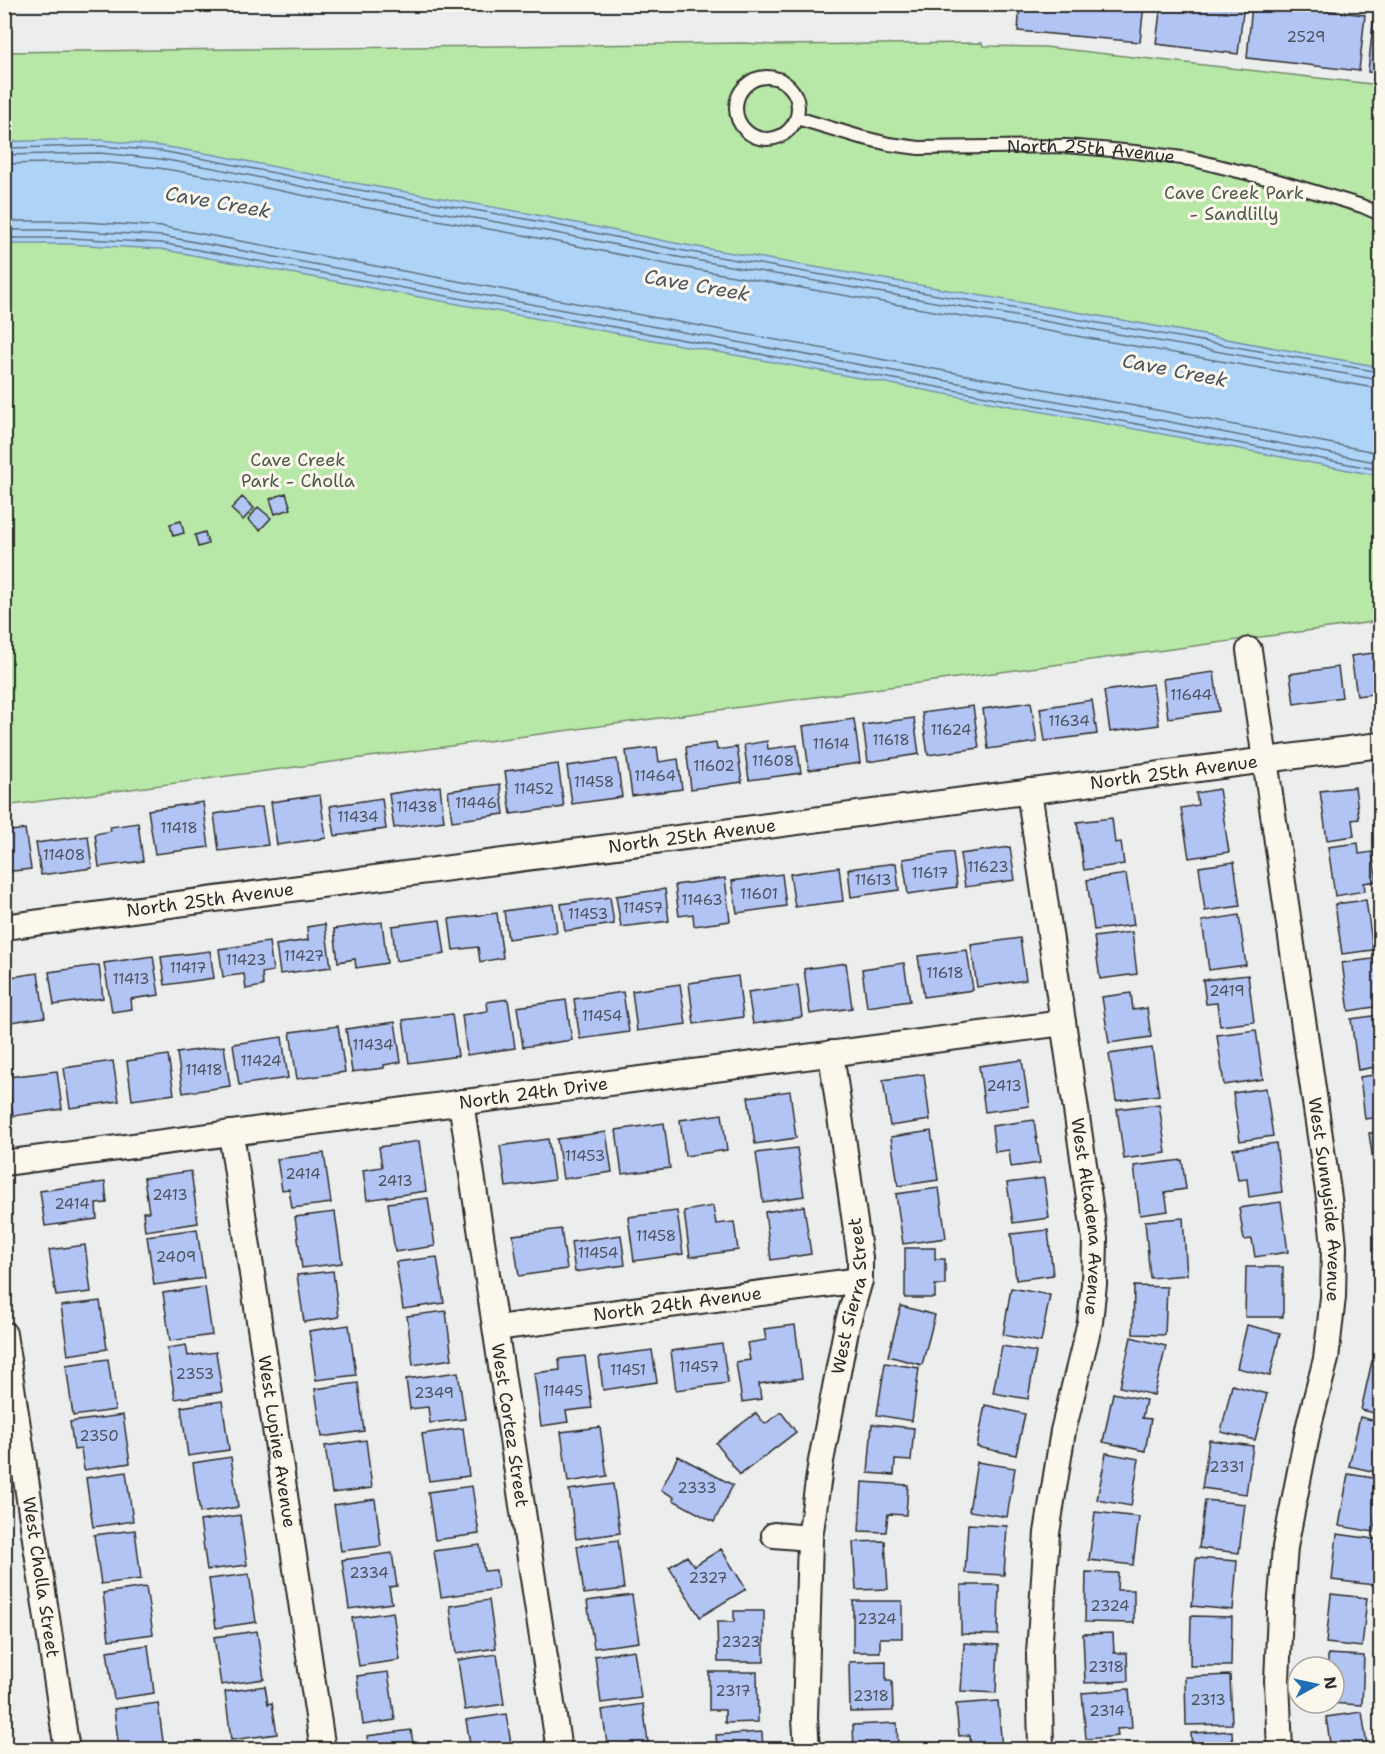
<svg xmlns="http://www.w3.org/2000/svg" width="1385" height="1754" font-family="'Shantell Sans',sans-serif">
<rect width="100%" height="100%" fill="#eceded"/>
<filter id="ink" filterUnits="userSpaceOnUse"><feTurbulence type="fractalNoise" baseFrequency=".0167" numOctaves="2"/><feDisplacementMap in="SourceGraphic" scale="12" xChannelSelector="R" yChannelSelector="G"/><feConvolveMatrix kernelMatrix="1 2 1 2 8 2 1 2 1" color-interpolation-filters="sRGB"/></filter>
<g filter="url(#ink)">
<path fill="#b8e8a7" stroke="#728a69" stroke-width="1.5" d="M745,43l28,2 209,-2 1,3 62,1 335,38v536l-1375,185 -1,-754z"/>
<path fill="#add4f7" stroke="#7990a5" stroke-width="1.5" d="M51,140h50l60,6 55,9 139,28 172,30 153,31 414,71 286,52v109l-218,-42 -1002,-185 -92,-5h-63v-102z"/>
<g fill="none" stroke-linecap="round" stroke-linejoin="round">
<path stroke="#5f6f7d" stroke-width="1.5" d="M4,148l96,-2 61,5 54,10 139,28 172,30 153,31 701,122
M4,155l96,-2 60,6 54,9 138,29 173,30 153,30 702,123
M4,164l96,-2 59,6 53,9 139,28 172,30 153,31 704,123
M4,221h65l95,6 1003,185 213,41
M4,230h65l93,6 1003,185 215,42
M4,238h65l92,5 1003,186 216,41"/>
</g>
<path fill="#b2c4f3" stroke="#2b2b2b" stroke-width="1.5" d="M997,4h15l-1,4 -14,-1z
M1020,4h124l-4,38 -122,-11z
M1161,4h83l-6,50 -82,-10z
M1252,4h19l94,11 -6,56 -112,-13z
M1374,13l6,1v59l-12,-1z
M286,493l5,16 -16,5 -5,-15z
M242,497l12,11 -11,12 -12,-11z
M258,507l13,11 -11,12 -12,-10z
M181,521l3,12 -11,3 -3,-12z
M205,532l3,12 -10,3 -3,-12z
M1380,652v41l-23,3 -6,-40z
M1338,667l4,30 -48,7 -4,-30z
M1214,672l5,39 -51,7 -5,-39z
M1153,684l6,41 -49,7 -6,-41z
M1092,700l5,34 -52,7 -5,-33z
M1031,702l6,40 -49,7 -5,-40z
M973,706l6,42 -51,7 -6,-42z
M914,718l5,36 -51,8 -5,-37z
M854,719l6,44 -51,7 -6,-44z
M767,741l1,8 29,-4 4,28 -52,7 -5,-35z
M716,743l1,7 20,-3 5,35 -51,7 -5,-42z
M657,747l2,15 19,-3 4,30 -50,7 -6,-45z
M617,759l5,38 -50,7 -5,-38z
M558,764l6,43 -53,7 -6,-43z
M500,784l4,30 -52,7 -4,-30z
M440,786l4,35 -50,7 -5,-34z
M1355,787l4,32 -7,1 2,16 -27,4 -7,-49z
M1219,789l10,63 -40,6 -8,-50 17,-3 -2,-12z
M320,795l6,43 -49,7 -6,-43z
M382,798l4,31 -51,7 -5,-30z
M203,802l6,45 -54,7 -7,-44z
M262,807l6,38 -49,6 -5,-37z
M1112,818l3,25 6,-1 3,22 -40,6 -7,-48z
M138,823l5,38 -44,6 -4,-33 16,-3 -1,-4z
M25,829l6,40 -27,3v-40z
M88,836l4,32 -51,7 -5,-32z
M1358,843l1,11 13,-2 5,29 -13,2 1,8 -30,5 -7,-49z
M1010,847l5,33 -50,7 -5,-33z
M953,852l4,35 -49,7 -5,-35z
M1234,862l6,44 -35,5 -6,-44z
M896,863l3,27 -48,7 -3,-28z
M839,867l4,34 -48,6 -5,-33z
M782,874l4,32 -49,7 -5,-32z
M1126,874l8,51 -40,5 -7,-50z
M725,878l5,43 -36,5 -1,-12 -14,2 -4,-31z
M665,889l4,32 -48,6 -5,-31z
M610,897l4,27 -49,7 -4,-27z
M1366,900l7,50 -31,4 -7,-50z
M553,904l4,28 -49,7 -4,-28z
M497,913l6,45 -23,4 -2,-15 -25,3 -4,-31z
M1239,915l7,50 -37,5 -7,-49z
M440,920l5,34 -49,7 -4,-35z
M382,922l5,41 -31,5 -1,-9 -17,3 -4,-33z
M325,924l6,43 -51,7 -4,-29 32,-5 -1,-13z
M1132,932l5,42 -37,5 -6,-42z
M1020,938l6,42 -49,7 -6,-42z
M269,942l4,29 -11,2 1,13 -17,3 -2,-15 -21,3 -4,-28z
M967,950l6,40 -49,7 -6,-41z
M210,951l4,27 -49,7 -4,-28z
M153,956l6,39 -28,4 1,10 -20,3 -8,-49z
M1380,958v48l-31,5 -7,-48z
M846,963l6,45 -42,6 -6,-45z
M904,963l6,38 -43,6 -5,-38z
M99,965l4,33 -49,7 -5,-33z
M38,973l7,44 -41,6v-45z
M1248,975l6,47 -34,4 -3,-23 -11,1 -3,-24z
M738,976l5,41 -49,7 -5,-41z
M680,984l6,40 -49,7 -5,-40z
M798,985l4,32 -49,7 -5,-32z
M623,992l6,40 -49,7 -6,-40z
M1131,993l2,17 14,-2 4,29 -42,6 -7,-46z
M508,999l7,49 -48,7 -5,-40 26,-4 -1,-9z
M566,1000l6,40 -49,7 -6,-40z
M452,1014l6,42 -49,7 -6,-43z
M1380,1015v51l-22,4 -7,-51z
M395,1022l6,40 -17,3v3l-32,4 -6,-43z
M338,1026l7,46 -48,7 -7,-47z
M1256,1030l7,49 -39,6 -7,-50z
M282,1037l6,41 -49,7 -6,-41z
M224,1046l6,40 -47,7 -6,-40z
M1152,1048l7,47 -43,6 -7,-47z
M168,1055l6,39 -42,6 -5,-39z
M1022,1060l7,46 -44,6 -6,-46z
M113,1061l6,40 -49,7 -6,-40z
M57,1071l5,38 -49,7 -5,-39z
M924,1074l6,46 -40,6 -7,-46z
M1380,1074v43l-15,2 -5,-42z
M1266,1088l7,48 -33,5 -7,-48z
M790,1091l6,47 -41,6 -7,-47z
M1159,1104l7,49 -42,6 -7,-50z
M722,1114l5,36 -42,6 -5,-36z
M1034,1120l6,43 -29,4 -2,-17 -14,2 -3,-26z
M664,1123l6,45 -48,6 -6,-44z
M931,1131l7,49 -40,6 -7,-49z
M606,1132l6,40 -49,7 -6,-40z
M1380,1132v50h-4l-7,-49z
M548,1139l6,41 -48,7 -6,-41z
M419,1141l7,50 -59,9 -4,-30 19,-3 -3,-20z
M1276,1143l6,49 -33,5 -2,-18 -9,1 -5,-31z
M797,1148l7,48 -41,6 -7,-49z
M324,1153l7,50 -39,5 -3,-19 -7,1 -5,-31z
M1182,1160l4,29 -21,3 3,19 -28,4 -6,-49z
M191,1171l7,52 -53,8 -2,-19h6l-5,-34z
M1044,1178l5,40 -36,5 -6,-40z
M105,1182l2,21 -11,1 1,15 -52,7 -5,-35z
M939,1188l7,50 -43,6 -7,-50z
M1376,1190h4v29z
M428,1198l7,48 -40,6 -7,-49z
M1281,1202l7,50 -33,5 -3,-18 -8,1 -5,-32z
M713,1206l3,18 18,-2 4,28 -48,7 -6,-46z
M804,1206l7,48 -40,6 -6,-48z
M677,1211l6,43 -49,7 -6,-44z
M335,1212l7,51 -40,5 -7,-51z
M1183,1218l4,57 -37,3 -5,-57z
M197,1229l7,49 -50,7 -7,-49z
M561,1229l6,40 -48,7 -6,-41z
M1048,1230l5,45 -37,5 -5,-46z
M621,1235l4,30 -50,7 -4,-30z
M85,1245l6,47 -35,4 -7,-46z
M905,1248h30v11h10v26h-10v13h-30z
M437,1257l7,46 -41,6 -7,-47z
M1246,1267h37v50h-38z
M333,1271l6,46 -35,5 -7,-47z
M1134,1286l33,1 -2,48 -32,-1z
M205,1287l7,48 -42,6 -7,-48z
M1011,1288l39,7 -9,47 -38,-7z
M100,1301l7,48 -39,6 -7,-49z
M1380,1304v51l-5,-1z
M901,1306l34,9 -13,50 -34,-9z
M446,1311l6,48 -39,6 -6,-49z
M349,1325l7,50 -40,5 -7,-49z
M795,1325l7,53 -43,6 2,15 -19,3 -6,-40 14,-2 -3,-17 19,-3 -2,-11z
M1247,1325l33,8 -10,43 -33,-8z
M1131,1337l35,9 -12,49 -34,-8z
M722,1344l6,39 -52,7 -5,-39z
M186,1345l2,11 28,-4 6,40 -47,7 -8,-51z
M1002,1346l34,6 -8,47 -35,-6z
M652,1350l5,32 -54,8 -4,-33z
M585,1356l7,52 -26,3 2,11 -27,4 -7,-53 26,-3 -1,-11z
M108,1359l7,51 -42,6 -7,-51z
M1372,1361l8,2v51l-19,-4z
M885,1363l34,5 -7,53 -35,-6z
M458,1372l7,47 -35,4 -2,-16 -18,2 -4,-30z
M358,1383l6,48 -42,6 -7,-48z
M1232,1385l35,9 -12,46 -34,-8z
M1113,1393l33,7 -4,18 9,1 -6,32 -42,-9z
M222,1401l7,49 -41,6 -7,-49z
M985,1405l40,9 -9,41 -39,-8z
M781,1412l15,20 -56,43 -24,-32 40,-30 9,11z
M123,1415l7,48 -46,7 -3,-21 -7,1 -4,-28z
M1360,1417l20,5v51l-31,-7z
M872,1424l42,4 -3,33 -16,-1 -1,15 -26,-2z
M600,1427l7,49 -39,6 -7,-50z
M463,1428l6,48 -40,5 -7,-47z
M366,1440l6,48 -40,5 -7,-47z
M1209,1440l44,6 -7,48 -44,-6z
M1106,1453l33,6 -8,47 -34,-6z
M678,1456l55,29 -19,37 -41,-22 1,-3 -13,-7z
M231,1457l7,50 -38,6 -7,-50z
M977,1462l38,6 -8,49 -38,-6z
M126,1472l7,49 -40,6 -7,-49z
M1348,1474l32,5v15l-6,38 -35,-6z
M862,1482l46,3 -2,30 -18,-1 -2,18 -27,-1z
M613,1484l7,49 -44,6 -7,-49z
M472,1486l7,48 -44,6 -7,-48z
M375,1499l6,47 -40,5 -7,-46z
M1205,1500l40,4 -6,49 -40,-5z
M1095,1512l44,5 -6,48 -44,-5z
M240,1515l7,50 -40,5 -7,-49z
M968,1524l39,2 -3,49 -39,-2z
M135,1530l6,49 -40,5 -7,-49z
M1337,1534l43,6 -6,45 -42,-5z
M618,1540l6,49 -40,5 -7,-48z
M885,1541l3,48 -32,1 -3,-48z
M480,1545l4,26 12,-1 2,19 -57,8 -7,-46z
M721,1549l25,40 -46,28 -31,-50 18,-11 7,10z
M392,1553l5,33 -8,1 3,16 -43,6 -7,-49z
M1196,1558l41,3 -4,49 -41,-4z
M1086,1572l32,1 -1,17h17v33l-49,-1z
M249,1574l7,48 -40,6 -7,-49z
M961,1585h38l-1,50 -37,-1z
M146,1587l7,47 -44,6 -6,-47z
M1331,1594l36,4 -5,49 -36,-4z
M632,1595l7,47 -45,6 -7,-47z
M489,1600l7,48 -40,6 -6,-48z
M853,1601h49v37h-22v14h-27z
M734,1611h30v51h-46l-1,-40h17z
M393,1612l7,48 -41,6 -7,-48z
M1191,1616l41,1 -1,49h-41z
M257,1631l7,48 -43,6 -7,-48z
M1113,1633l1,20h13l1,28 -43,2 -2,-49z
M964,1643l34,2 -2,48 -35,-2z
M148,1645l6,48 -40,6 -7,-48z
M634,1650l7,48 -40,5 -6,-47z
M497,1654l7,50 -39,6 -7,-50z
M1328,1654l36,2 -2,49 -34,-2h6v-36h-6z
M886,1661v20h6l1,30 -43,1 -1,-50z
M388,1672l7,48 -32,5 -6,-49z
M709,1672h48l1,50 -33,1v-13h-16z
M1230,1675l2,49 -46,1 -1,-48z
M265,1686l3,18 4,-1 5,31 -46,6 -6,-48z
M1129,1689l3,39 -15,1 1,7 -32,3 -4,-46z
M998,1701l4,48 -31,1 -1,-15 -11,1 -3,-32z
M158,1703l6,46 -45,1 -5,-41z
M643,1704l6,46h-41l-6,-40z
M1362,1712l5,33 7,-1v6h-43l-5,-33z
M506,1714l6,36h-41l-5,-30z
M897,1723l1,27h-44l-1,-25z
M411,1730l3,20h-45l-2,-14z
M1232,1731l1,19h-41l-1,-17z
M762,1732l1,18h-46l-1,-15z
M280,1746v4h-27z"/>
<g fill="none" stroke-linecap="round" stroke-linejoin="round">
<defs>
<g id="service">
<circle cx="767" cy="108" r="31"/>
<path id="s1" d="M797,118l63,19 29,7 30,4 147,-2 69,6 55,7 88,22 84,25 18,8"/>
</g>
<g id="minor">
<path id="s2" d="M1249,650l80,548 5,48 -1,51 -7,62 -17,66 -24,122 -5,64 -3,70 3,69"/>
<path id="s3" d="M1029,791l66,448 -1,45 -4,38 -27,109 -16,102 -8,121 2,96"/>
<path id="s4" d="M4,927l1376,-182"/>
<path id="s5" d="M461,1102l98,648"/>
<path id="s6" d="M231,1133l92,617"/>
<path id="s7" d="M4,1163l1059,-140"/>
<path id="s8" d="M496,1328l364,-48"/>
<path id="s9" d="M4,1334l63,416"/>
<path d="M774,1535l36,3"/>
<path id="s10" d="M807,1750l-2,-32 5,-180 11,-77 26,-136 13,-45v-22l-29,-205"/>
</g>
</defs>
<use href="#service" stroke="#2b2b2b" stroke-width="16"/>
<use href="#minor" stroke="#2b2b2b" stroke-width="28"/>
<use href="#service" stroke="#fbf7ec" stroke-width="12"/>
<use href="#minor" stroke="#fbf7ec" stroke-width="24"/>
</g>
</g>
<g text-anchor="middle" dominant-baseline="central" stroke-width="6" stroke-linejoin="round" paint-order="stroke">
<g font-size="15" fill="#4d515d">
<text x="1306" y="37">2529</text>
<text x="1191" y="695">11644</text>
<text x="1069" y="721">11634</text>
<text x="951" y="730">11624</text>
<text x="891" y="740">11618</text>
<text x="831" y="744">11614</text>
<text x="773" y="761">11608</text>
<text x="714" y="766">11602</text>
<text x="655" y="776">11464</text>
<text x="594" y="782">11458</text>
<text x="534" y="789">11452</text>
<text x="476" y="803">11446</text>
<text x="417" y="807">11438</text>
<text x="358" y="817">11434</text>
<text x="179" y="828">11418</text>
<text x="64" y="855">11408</text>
<text x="988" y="867">11623</text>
<text x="930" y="873">11617</text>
<text x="873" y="880">11613</text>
<text x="759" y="894">11601</text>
<text x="702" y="900">11463</text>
<text x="643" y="908">11457</text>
<text x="588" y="914">11453</text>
<text x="304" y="956">11427</text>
<text x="246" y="960">11423</text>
<text x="188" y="968">11417</text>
<text x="945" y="973">11618</text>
<text x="131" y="979">11413</text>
<text x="1227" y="991">2419</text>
<text x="602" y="1016">11454</text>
<text x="373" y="1045">11434</text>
<text x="261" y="1061">11424</text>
<text x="204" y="1070">11418</text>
<text x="1004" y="1086">2413</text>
<text x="585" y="1156">11453</text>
<text x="303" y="1174">2414</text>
<text x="395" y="1181">2413</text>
<text x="170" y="1195">2413</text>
<text x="72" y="1204">2414</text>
<text x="656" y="1236">11458</text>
<text x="598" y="1253">11454</text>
<text x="176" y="1257">2409</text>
<text x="699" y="1367">11457</text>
<text x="628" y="1370">11451</text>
<text x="195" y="1374">2353</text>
<text x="563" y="1391">11445</text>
<text x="434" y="1393">2349</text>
<text x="99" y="1436">2350</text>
<text x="1227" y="1467">2331</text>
<text x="697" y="1488">2333</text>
<text x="369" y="1573">2334</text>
<text x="708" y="1578">2327</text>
<text x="1110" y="1606">2324</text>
<text x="877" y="1619">2324</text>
<text x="741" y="1642">2323</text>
<text x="1106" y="1667">2318</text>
<text x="733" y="1691">2317</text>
<text x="871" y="1696">2318</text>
<text x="1208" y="1700">2313</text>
<text x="1107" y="1711">2314</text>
</g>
<g font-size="18" fill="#2b2b2b" stroke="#fbf7ec">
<text stroke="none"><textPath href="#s1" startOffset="298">North 25th Avenue</textPath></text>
<text stroke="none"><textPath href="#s4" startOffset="1180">North 25th Avenue</textPath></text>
<text stroke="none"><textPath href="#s4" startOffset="694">North 25th Avenue</textPath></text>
<text stroke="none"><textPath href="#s4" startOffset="208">North 25th Avenue</textPath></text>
<text stroke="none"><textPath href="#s7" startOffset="534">North 24th Drive</textPath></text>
<text stroke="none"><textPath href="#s2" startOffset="555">West Sunnyside Avenue</textPath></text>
<text stroke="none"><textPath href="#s3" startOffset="430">West Altadena Avenue</textPath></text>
<text stroke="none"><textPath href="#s10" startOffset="458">West Sierra Street</textPath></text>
<text stroke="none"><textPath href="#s8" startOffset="183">North 24th Avenue</textPath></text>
<text stroke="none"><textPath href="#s5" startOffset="327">West Cortez Street</textPath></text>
<text stroke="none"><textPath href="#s6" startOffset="312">West Lupine Avenue</textPath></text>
<text stroke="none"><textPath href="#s9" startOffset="246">West Cholla Street</textPath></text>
</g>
<g font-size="18" fill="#4e5a4a" stroke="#fbf7ec">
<text x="1234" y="193">Cave Creek Park<tspan x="1234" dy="21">- Sandlilly</tspan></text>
<text x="298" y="460">Cave Creek<tspan x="298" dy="21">Park - Cholla</tspan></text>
</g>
<g font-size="20" font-style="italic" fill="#4c555e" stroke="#fbf7ec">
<text transform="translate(218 202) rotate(10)">Cave Creek</text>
<text transform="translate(697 285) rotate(10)">Cave Creek</text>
<text transform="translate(1175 370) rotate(11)">Cave Creek</text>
</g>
</g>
<rect width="1385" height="1754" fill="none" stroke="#fbf7ec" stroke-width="24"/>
<rect x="12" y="12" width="1361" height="1730" fill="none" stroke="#2b2b2b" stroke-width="2" filter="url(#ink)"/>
<g transform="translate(1316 1685) rotate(82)"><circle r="28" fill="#fbf7ec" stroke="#a8a59f" stroke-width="1.5"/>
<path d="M0-4.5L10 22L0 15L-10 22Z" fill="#1f6fb2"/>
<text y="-9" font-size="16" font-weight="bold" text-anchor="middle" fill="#2b2b2b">N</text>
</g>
</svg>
